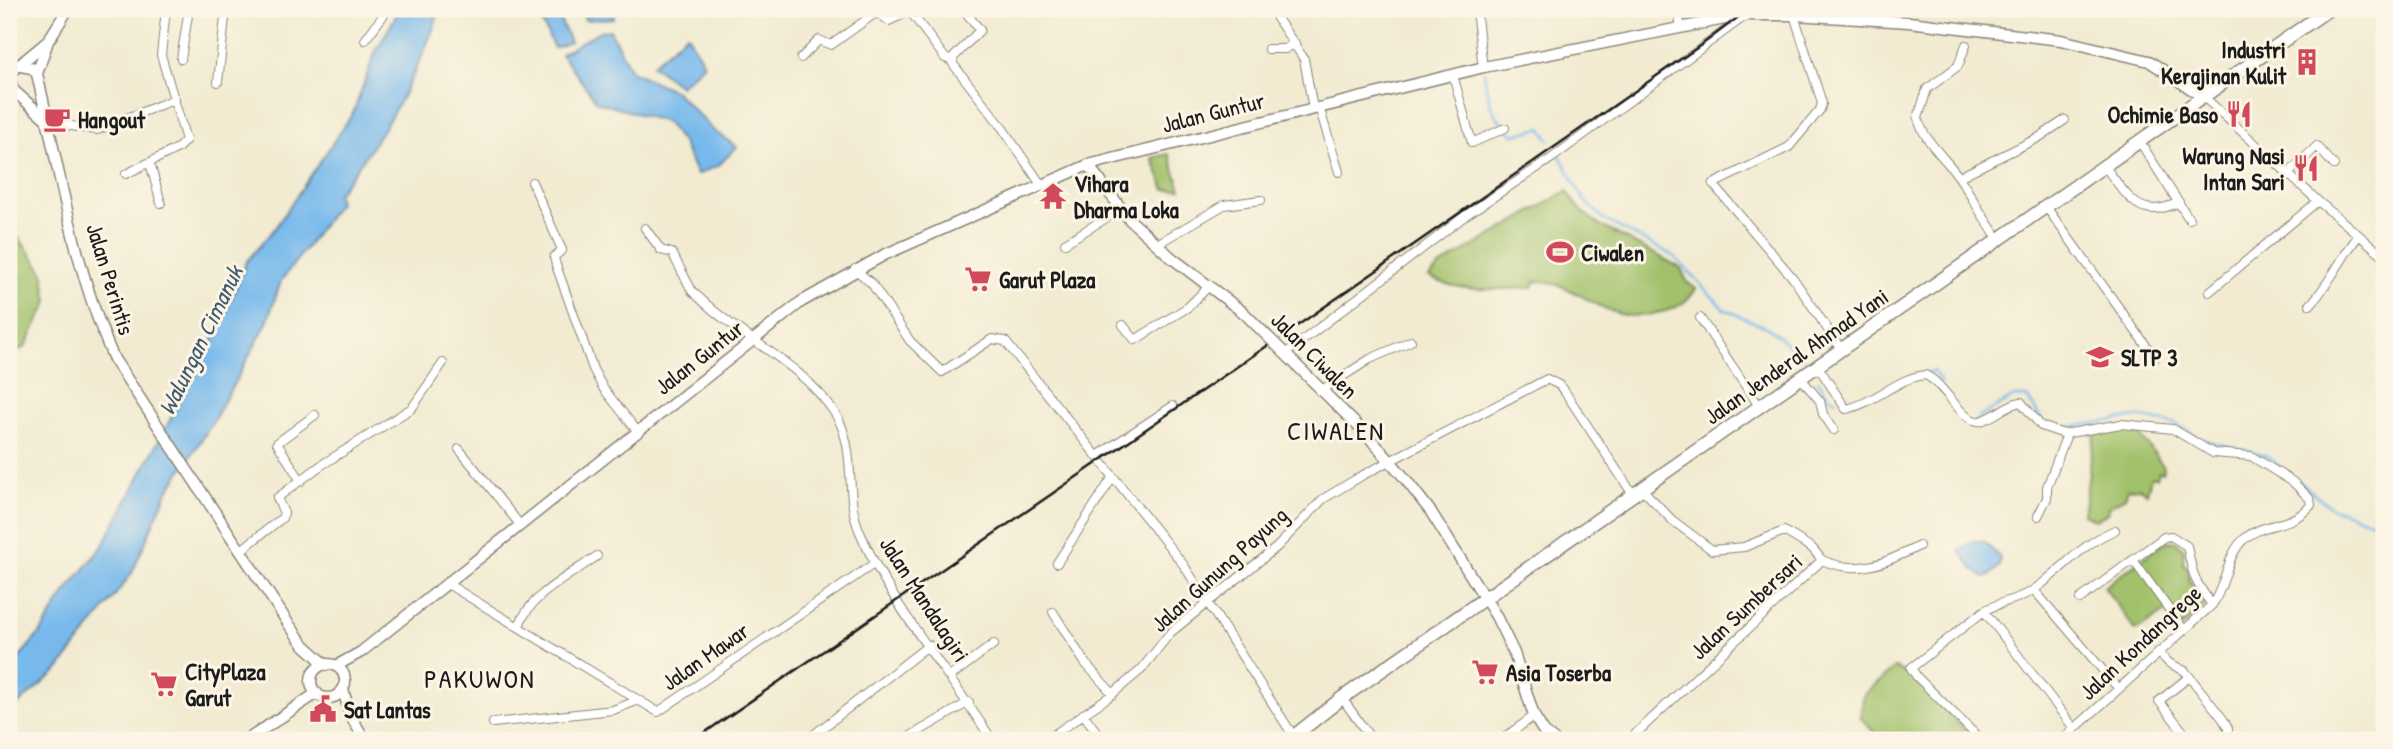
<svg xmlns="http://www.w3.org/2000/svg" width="2393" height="749" font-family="'Patrick Hand',sans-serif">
<rect width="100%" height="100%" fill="#fcf5e5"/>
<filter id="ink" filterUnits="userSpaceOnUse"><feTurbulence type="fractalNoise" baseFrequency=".0143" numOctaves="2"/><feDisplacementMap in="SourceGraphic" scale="14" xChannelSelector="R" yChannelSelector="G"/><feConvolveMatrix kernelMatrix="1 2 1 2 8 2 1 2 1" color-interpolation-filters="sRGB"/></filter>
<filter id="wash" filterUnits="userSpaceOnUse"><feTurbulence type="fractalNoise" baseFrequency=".00686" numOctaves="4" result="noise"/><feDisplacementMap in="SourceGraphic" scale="28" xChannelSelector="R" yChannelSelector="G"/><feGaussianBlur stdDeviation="1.57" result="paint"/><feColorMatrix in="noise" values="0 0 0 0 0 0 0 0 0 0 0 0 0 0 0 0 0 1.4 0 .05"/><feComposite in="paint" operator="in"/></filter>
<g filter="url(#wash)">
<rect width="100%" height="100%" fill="#f2ebd2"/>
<path fill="#a1c16a" stroke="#5e6e43" stroke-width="2" d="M1169,154l12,35 -16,1 -13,-32z
M1567,191l15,20 16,13 83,44 6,14 9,7c-7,12 -21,21 -35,23 -9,2 -19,5 -27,4 -36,-1 -61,-35 -98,-35l-4,7c-33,1 -73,6 -103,-11l11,-11z
M9,225l34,46 5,31 -23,45 -16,8z
M2135,428l29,39 -1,5h-4l-2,5h-6l-4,16 -7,-5 -12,1 -3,8 -17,10v6l-13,7 -12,-6 12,-82z
M2166,541l10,1 8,7 -1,14 6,6v11l18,24 -25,23 -16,-16 -30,20 -32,-44z
M1895,668l16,8 65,64h-95l-21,-23 4,-23z"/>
<path fill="#77b9ec" stroke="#4a6a84" stroke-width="2" d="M400,9h40c-22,68 -59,130 -103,185l2,9 -58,78 -15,44 -55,100 -45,69 -34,79 -73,96 -50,43v-43l32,-37 24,-39 37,-46 122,-228 22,-57 29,-34 78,-115 23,-62z
M581,9h32l1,9 -29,2z
M557,13l13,29 -16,6 -12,-26z
M610,30l21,41 44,20 39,40 23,16 -18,18 -22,10 -15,-33 -16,-20 -69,-20 -36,-48 39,-23z
M687,34l17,30 -24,22 -28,-21z
M1974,541h10l16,17 -1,10 -14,10 -13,-10 -13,-18z"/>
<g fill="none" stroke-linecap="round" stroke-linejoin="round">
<path stroke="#77b9ec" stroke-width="2.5" d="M1481,9v14
M1484,72c3,27 8,46 30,63l27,-7 8,11
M1559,154l25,46 21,20 69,36 50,53 46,20 33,29
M1927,373l6,-2 9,12
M1818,380l10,16 8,4
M1845,402l30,-9
M1978,418l36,-21h13l16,25
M2048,425l20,2 69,-10 39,7 31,17 60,15 65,52 41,14 11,9"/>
</g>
</g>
<g filter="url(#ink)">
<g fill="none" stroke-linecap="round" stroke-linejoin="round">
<defs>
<path id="minor" d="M963,9l17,21 -27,28v6l46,59 43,63
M1271,9l33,50 9,50
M1476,9l7,59
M1677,9l4,18
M1274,13l13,-4
M1794,15l28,88 -2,7 -31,37 -76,37 80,94 48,71
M1869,20l1,-11
M365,40l23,-31
M1966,45l-8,21 -31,23 -9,29c5,22 27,40 40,58 15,21 25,44 42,64
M1268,49h17l10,-6
M801,58l18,-18 12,5 46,-33 12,9 21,-10 35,47 8,3
M181,59l8,-50
M1453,75l19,68 33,-15
M218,82l8,-73
M2205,98l113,103 66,55
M1319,107l20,65
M46,122l51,8 78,-31
M2140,142l49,77
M150,163l11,40
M2105,167c23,29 34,55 74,35
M126,174l52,-26 8,-8 -25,-85 5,-46
M2288,174l29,-28 17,19
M1959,177l79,-39 27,-18
M532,182l30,68 -8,7 2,8 37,104 10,19 35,44
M2047,208l108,150
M645,228l16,22 11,3 20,38 13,12c41,38 96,60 129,109 24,35 10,81 25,118 32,76 89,141 133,210
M1065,243l56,-34
M1157,244l67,-39 37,-5
M855,269l17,15 38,57 32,31 50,-33 13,2 178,223 111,173
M2209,292l109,-91
M2310,305c20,-21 31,-48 49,-70
M1700,318l59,88
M1123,325l12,15 53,-33 22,-22
M1285,354l181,-139 86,-57 193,-142
M1817,365l29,44c29,-6 53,-32 79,-34 19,7 37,49 55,46 15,-3 25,-17 41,-19l20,24 23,8 57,-10 52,5 40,24 38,3 42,26 17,17 1,6c-20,24 -48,16 -68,35 -17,16 -17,46 -31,65l-150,135
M1800,377l20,24 3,13 11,16
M1320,391l50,-32 41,-18
M459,449l62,77
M1097,456l76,-50
M301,481l-24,-38 38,-28
M2038,516l9,-18v-11l20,-53
M240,551l42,-33 2,-5 -7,-15 43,-32 92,-58 31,-45
M1822,560c36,16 64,3 97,-14
M2133,560l51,70
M1057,563l56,-86
M446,583l212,129 217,-149
M2034,590l85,99
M2080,599l84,-62 7,-1 16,10c6,29 6,33 25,59
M1984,611c16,-10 36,-11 51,-22 29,-21 45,-44 80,-59
M1053,612l32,51 28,31
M519,626c10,-31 52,-51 78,-70
M2158,652l11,11 16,8 38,48 5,9v12
M951,676l43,-32
M2189,677l-30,24 31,39
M1342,698l30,42
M1083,714l20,26
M493,723l120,-13 26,-10
M807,740l122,-95
M904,740l65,-38
M1046,740l64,-44 31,-26 29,-37 107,-86 46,-48 40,-24 184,-96 12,6 6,7 69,104
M1501,740l33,-24
M1629,740l193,-180 -10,-12 -28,-17 -40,16 -32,3 -40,-30 -29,-30
M1981,740l-64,-63 -6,-9 73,-57 89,116"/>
<path id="tertiary" d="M21,66l11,2 5,6c22,94 37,195 77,285l174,264 16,22 22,20
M37,74l11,-33 20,-32
M45,118l-31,-27 -5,-12 4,-9 35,-29
M1088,165l42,55 42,38 72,55 125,124 34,39 28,36 65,104 18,37 20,63 10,16 10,8
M311 681a17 17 0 1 1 34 0a17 17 0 1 1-34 0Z
M336,666l25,-14 440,-350 83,-47 204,-90 396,-98 261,-52h49l115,7 152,18 88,21 56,37
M343,689l7,26 15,25
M247,740l70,-47"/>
<path id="secondary" d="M1289,740l53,-42 987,-689"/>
</defs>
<use href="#minor" stroke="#878477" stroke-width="10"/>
<use href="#tertiary" stroke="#878477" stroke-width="13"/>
<use href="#secondary" stroke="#878477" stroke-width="15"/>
<use href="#minor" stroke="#fff" stroke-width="8"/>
<use href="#tertiary" stroke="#fff" stroke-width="10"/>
<use href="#secondary" stroke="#fff" stroke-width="12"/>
<path stroke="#1c1c1c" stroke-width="2.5" d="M1281,337l423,-294 45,-34
M694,740l573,-394"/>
</g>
</g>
<defs>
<symbol id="building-bare" viewBox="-9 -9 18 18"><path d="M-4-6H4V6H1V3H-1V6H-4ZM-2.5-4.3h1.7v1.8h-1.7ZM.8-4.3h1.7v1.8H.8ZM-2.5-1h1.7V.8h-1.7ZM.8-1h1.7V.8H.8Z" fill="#d1495b" stroke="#fcf5e5" stroke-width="2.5" paint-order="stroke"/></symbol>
<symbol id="restaurant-bare" viewBox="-9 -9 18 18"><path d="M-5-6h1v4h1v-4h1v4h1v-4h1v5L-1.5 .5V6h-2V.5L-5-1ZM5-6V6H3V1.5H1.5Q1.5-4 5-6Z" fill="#d1495b" stroke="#fcf5e5" stroke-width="2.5" paint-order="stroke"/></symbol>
<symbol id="cafe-bare" viewBox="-9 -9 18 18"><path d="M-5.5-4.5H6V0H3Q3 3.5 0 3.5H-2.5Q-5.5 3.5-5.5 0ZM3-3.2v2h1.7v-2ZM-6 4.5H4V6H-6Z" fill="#d1495b" stroke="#fcf5e5" stroke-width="2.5" paint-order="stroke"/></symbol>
<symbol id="temple-bare" viewBox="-9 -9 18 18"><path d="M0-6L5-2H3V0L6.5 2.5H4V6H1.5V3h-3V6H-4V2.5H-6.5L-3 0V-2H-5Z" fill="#d1495b" stroke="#fcf5e5" stroke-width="2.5" paint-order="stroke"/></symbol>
<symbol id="stadium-bare" viewBox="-9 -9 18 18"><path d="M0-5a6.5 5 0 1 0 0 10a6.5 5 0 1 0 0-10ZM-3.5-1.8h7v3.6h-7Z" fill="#d1495b" stroke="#fcf5e5" stroke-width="2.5" paint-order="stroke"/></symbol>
<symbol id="supermarket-bare" viewBox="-9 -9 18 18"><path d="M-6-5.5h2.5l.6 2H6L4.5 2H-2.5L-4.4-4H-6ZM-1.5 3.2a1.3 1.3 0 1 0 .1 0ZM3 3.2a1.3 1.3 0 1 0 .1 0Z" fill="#d1495b" stroke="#fcf5e5" stroke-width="2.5" paint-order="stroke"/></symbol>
<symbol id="school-bare" viewBox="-9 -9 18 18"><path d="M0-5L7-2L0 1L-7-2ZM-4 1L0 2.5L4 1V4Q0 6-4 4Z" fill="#d1495b" stroke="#fcf5e5" stroke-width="2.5" paint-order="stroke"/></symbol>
<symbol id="civic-bare" viewBox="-9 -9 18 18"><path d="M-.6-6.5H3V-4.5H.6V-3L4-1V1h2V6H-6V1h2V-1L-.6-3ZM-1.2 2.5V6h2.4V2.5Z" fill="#d1495b" stroke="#fcf5e5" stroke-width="2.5" paint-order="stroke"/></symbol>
</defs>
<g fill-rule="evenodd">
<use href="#building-bare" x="2288" y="43" width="38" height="38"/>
<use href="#restaurant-bare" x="2220" y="95" width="38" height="38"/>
<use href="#cafe-bare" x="38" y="100" width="38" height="38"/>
<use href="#restaurant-bare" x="2287" y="149" width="38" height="38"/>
<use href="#temple-bare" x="1034" y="177" width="38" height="38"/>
<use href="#stadium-bare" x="1541" y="233" width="38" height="38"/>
<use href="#supermarket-bare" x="959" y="260" width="38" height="38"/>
<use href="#school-bare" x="2081" y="338" width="38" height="38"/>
<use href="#supermarket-bare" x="1466" y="653" width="38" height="38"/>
<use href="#supermarket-bare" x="145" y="665" width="38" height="38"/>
<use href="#civic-bare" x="304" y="690" width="38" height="38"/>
</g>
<g text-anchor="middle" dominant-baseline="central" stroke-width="6" stroke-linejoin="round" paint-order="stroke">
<g font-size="23" font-weight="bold" fill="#1c1c1c" stroke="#fcf5e5" text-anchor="start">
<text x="2286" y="49" text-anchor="end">Industri<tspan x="2286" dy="26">Kerajinan Kulit</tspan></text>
<text x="2218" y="114" text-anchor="end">Ochimie Baso</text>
<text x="78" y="119">Hangout</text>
<text x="2285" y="155" text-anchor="end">Warung Nasi<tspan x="2285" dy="26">Intan Sari</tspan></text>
<text x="1074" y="183">Vihara<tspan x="1074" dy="26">Dharma Loka</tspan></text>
<text x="1581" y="252">Ciwalen</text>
<text x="999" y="279">Garut Plaza</text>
<text x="2121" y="357">SLTP 3</text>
<text x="185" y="671">CityPlaza<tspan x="185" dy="26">Garut</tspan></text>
<text x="1506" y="672">Asia Toserba</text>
<text x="344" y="709">Sat Lantas</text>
</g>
<g font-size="23" fill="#1c1c1c" stroke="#fcf5e5">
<text transform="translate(1213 112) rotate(-14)">Jalan Guntur</text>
<text transform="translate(111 279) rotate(73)">Jalan Perintis</text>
<text transform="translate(1315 355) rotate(45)">Jalan Ciwalen</text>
<text transform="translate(1796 356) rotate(-35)">Jalan Jenderal Ahmad Yani</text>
<text transform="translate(699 357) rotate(-38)">Jalan Guntur</text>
<text transform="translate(1219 569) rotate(-42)">Jalan Gunung Payung</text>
<text transform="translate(925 599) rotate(57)">Jalan Mandalagiri</text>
<text transform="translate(1746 606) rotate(-43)">Jalan Sumbersari</text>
<text transform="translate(2140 642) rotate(-43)">Jalan Kondangrege</text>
<text transform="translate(705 656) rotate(-35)">Jalan Mawar</text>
</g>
<g font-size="24" font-style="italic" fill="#405b6f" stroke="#fcf5e5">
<text transform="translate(200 340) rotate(-64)">Walungan Cimanuk</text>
</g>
<g font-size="26" letter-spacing="2" fill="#1c1c1c" stroke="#fcf5e5">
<text x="1336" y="430">CIWALEN</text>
<text x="480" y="678">PAKUWON</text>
</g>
</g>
<rect width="2393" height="749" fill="none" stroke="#fcf5e5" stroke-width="35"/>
</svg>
